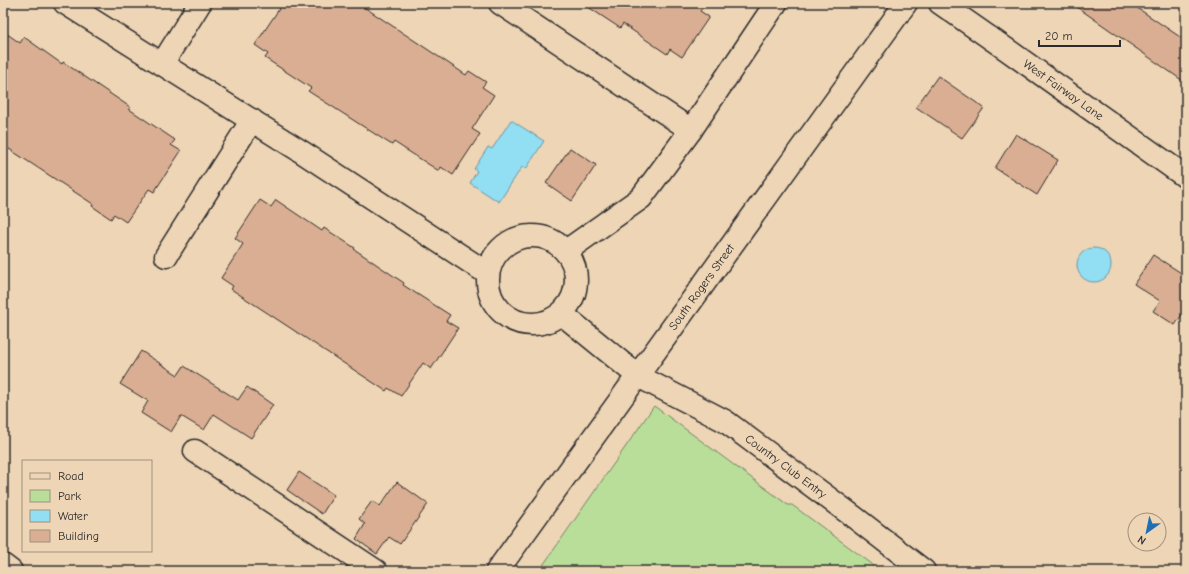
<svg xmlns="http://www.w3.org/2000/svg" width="1189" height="574" font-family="'Comic Neue',sans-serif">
<rect width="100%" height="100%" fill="#eed5b6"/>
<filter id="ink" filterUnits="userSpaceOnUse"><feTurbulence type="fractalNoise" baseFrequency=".025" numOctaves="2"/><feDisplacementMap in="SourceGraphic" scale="8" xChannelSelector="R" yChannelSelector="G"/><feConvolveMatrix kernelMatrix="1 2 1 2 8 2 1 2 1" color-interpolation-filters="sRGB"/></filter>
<g filter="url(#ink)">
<path fill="#b9de99" stroke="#728462" d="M654,406l134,99h4l80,59 1,4 4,3h-338z"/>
<path fill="#92def2" stroke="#6996a2" d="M511,120l33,21 -18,28 -4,-2 -23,35 -29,-19 7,-12 -3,-2 14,-22 4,2z
M1077 265a17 17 0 1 1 34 0a17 17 0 1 1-34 0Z"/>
<path fill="#daae92" stroke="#2b2b2b" d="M283,3h75l108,72 3,-4 17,11 -4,5 12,8 -22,34 8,5 -27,41 -12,-8 -2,4 -45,-29 -2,3 -84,-54 3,-3 -46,-30 3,-4 -13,-9z
M582,3h124l-6,8 9,6 -27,40 -12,-8 -3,5 -44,-30 -3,4z
M1071,3h59l56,38v42z
M3,31l17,12 4,-6 38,27 1,-2 67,45 -1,2 46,31 -4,5 10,6 -27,41 -5,-3 -23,33 -12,-8 -3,5 -19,-13 1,-2 -90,-59z
M938,76l46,32 -22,30 -46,-31z
M1016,134l42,26 -21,35 -42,-27z
M570,148l26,17 -24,36 -26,-18z
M260,200l11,7 5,-7 46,31 2,-3 31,20 -1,1 50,34 -1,2 47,30 -4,6 12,7 -27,41 -8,-6 -22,33 -13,-8 -2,3 -155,-102 2,-3 -12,-8 22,-34 -8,-6z
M1153,255l33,21v33l-11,16 -22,-14 7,-10 -26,-17z
M141,351l37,24 6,-9 54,34 9,-13 26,18 -22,33 -37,-24 -10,16 -23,-14 -10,16 -30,-19 7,-12 -28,-17z
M299,472l35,23 -12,19 -35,-24z
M397,482l31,22 -28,40 -11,-7 -12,17 -21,-15 9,-15 -6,-5 13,-18 8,5z"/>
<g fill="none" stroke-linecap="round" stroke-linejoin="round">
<defs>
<g id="minor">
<path d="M65,3l237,149 185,121"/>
<path d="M500,3l191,127"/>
<path id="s1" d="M940,3l66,46 180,128"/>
<path d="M162,64l38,-61"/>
<circle cx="532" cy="280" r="44"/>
<path d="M566,251l75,-53 50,-68 85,-127"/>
<path d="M166,256l86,-136"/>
<path id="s2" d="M562,314l76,62 87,45 129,96 70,54"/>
<path d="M195,451l181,120"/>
<path d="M3,565l8,6"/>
<path id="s3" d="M497,571l409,-568"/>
</g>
</defs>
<use href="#minor" stroke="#2b2b2b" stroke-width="25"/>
<use href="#minor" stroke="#eed5b6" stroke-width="22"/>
</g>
</g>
<g text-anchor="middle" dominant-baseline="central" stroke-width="3" stroke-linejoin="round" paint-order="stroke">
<g font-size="12" fill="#2b2b2b" stroke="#eed5b6">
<text stroke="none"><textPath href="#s1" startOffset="151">West Fairway Lane</textPath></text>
<text stroke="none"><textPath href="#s3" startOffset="350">South Rogers Street</textPath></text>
<text stroke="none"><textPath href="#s2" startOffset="272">Country Club Entry</textPath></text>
</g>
</g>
<rect width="1189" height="574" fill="none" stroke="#eed5b6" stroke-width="16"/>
<rect x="8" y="8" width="1173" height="558" fill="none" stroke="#2b2b2b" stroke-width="1.5" filter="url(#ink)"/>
<rect x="22" y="460" width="130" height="92" fill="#eed5b6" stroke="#a0917e"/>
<rect x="30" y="473" width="20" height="6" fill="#eed5b6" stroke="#a0917e"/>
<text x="58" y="480" font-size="12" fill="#2b2b2b">Road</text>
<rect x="30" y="490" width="20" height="12" fill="#b9de99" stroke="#a0917e"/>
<text x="58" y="500" font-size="12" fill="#2b2b2b">Park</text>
<rect x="30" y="510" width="20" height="12" fill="#92def2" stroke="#a0917e"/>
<text x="58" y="520" font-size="12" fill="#2b2b2b">Water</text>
<rect x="30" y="530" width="20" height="12" fill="#daae92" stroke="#a0917e"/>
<text x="58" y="540" font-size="12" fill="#2b2b2b">Building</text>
<g transform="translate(1147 532) rotate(213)"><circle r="19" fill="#eed5b6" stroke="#a0917e"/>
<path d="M0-3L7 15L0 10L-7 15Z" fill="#1f6fb2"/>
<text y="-6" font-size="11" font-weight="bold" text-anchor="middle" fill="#2b2b2b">N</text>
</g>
<path d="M1039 40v6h81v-6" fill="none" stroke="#2b2b2b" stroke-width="2"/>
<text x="1045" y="40" font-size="12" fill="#2b2b2b" stroke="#eed5b6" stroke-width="3" paint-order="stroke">20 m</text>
</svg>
